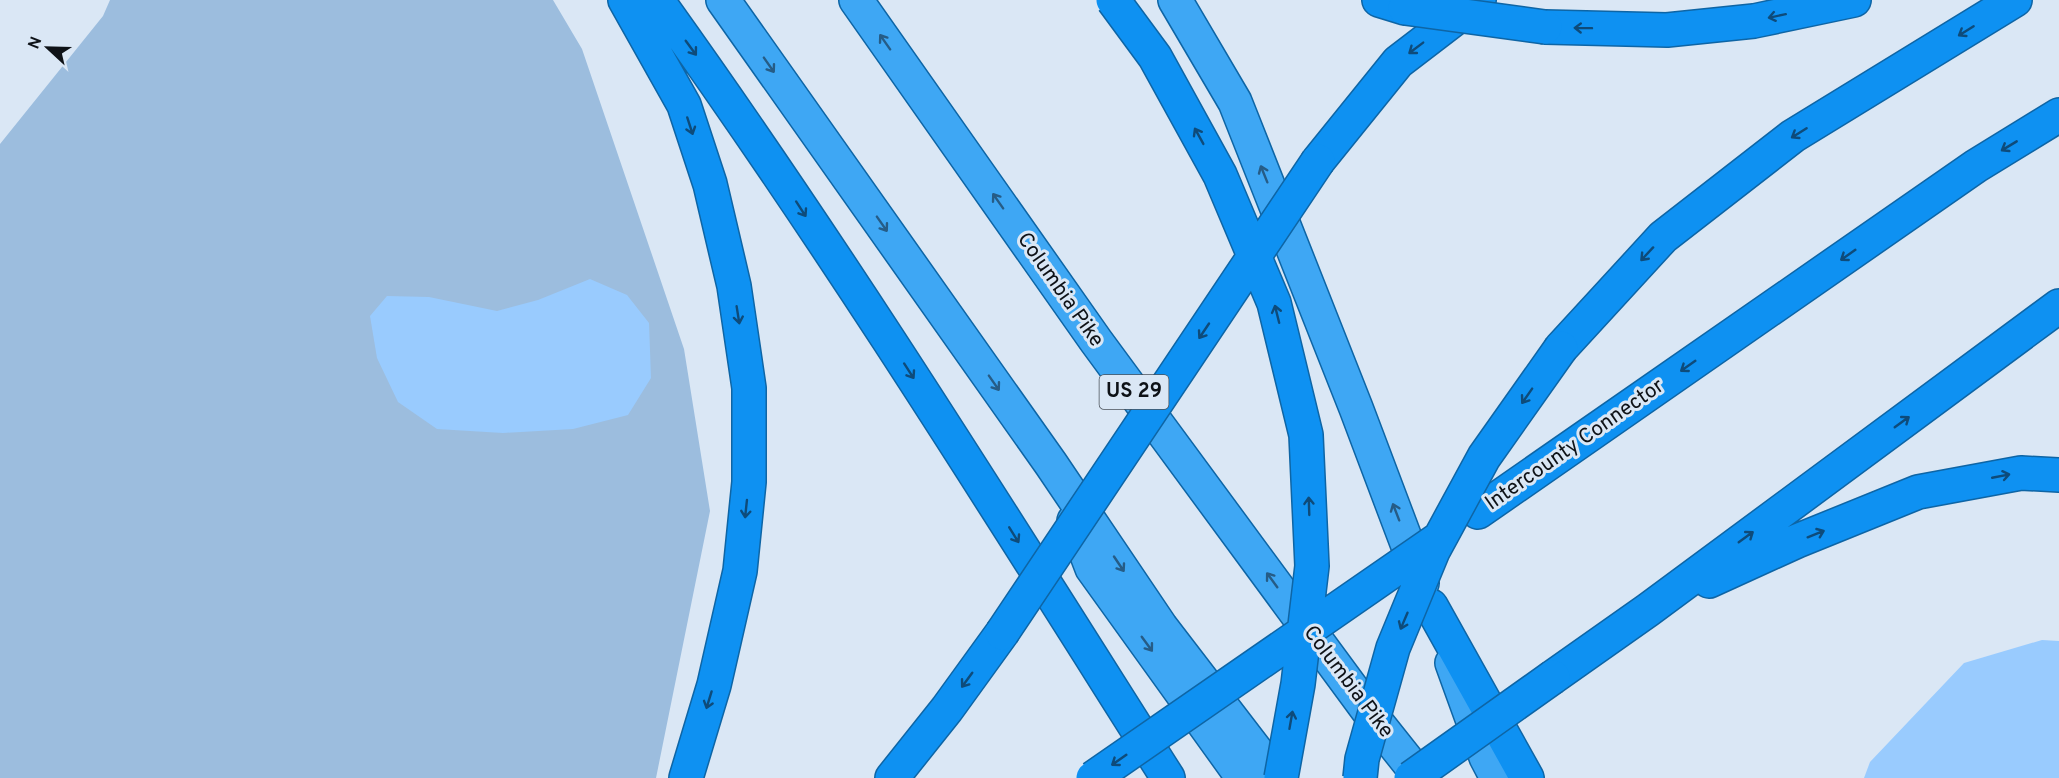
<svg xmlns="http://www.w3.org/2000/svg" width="2059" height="778" font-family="Overpass,sans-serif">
<rect width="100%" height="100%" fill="#dae7f5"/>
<path fill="#9cbdde" d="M110,0h443l29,49 102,300 26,162 -54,267h-656v-634l103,-128z"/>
<path fill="#99cbfe" d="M590,279l37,16 22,28 2,55 -23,37 -55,14 -70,4 -66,-4 -39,-27 -21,-44 -7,-42 17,-20 42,1 68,14 41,-11z
M2042,640l17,1v137h-195l6,-16 94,-99z"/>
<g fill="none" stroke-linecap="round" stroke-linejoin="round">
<defs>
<path id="trunk" d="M723,0l328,464 110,163 116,151
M856,0l240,341 282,383 43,54
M1175,0l60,102 121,306 66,175
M1074,521l18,47 151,210
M1452,663l34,94 11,21"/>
<path id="motorway" d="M625,0l59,105 26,79 24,102 15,102v94l-9,89 -26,114 -28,93
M657,0c181,252 345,516 511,778
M1379,0l26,8
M1545,27l122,3 87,-9 100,-21
M1318,161l80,-99 81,-62
M1561,348l102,-111 130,-101 222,-136
M1478,512l498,-346 83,-51
M1709,581l88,-40 121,-49 103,-19 38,2
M1431,606l96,172
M1553,677l95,-67 411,-304
M892,778l55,-69 55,-76"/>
</defs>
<use href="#trunk" stroke="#0e65a5" stroke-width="36"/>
<use href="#motorway" stroke="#0e65a5" stroke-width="36"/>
<use href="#trunk" stroke="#3ea7f4" stroke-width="33"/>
<use href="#motorway" stroke="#0e91f2" stroke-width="33"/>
<defs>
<path id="motorway-bridge" d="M1113,0l42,57 65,118 54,128 32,132 6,131 -14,118 -17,94
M1405,8l140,19
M1002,633l316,-472
M1093,778l347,-240
M1360,778l2,-19 31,-111 40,-97 51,-94 77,-109
M1411,778l142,-101"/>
</defs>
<use href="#motorway-bridge" stroke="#0e65a5" stroke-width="36" stroke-linecap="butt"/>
<use href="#motorway-bridge" stroke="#0e91f2" stroke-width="33"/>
</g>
<defs><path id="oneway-shaft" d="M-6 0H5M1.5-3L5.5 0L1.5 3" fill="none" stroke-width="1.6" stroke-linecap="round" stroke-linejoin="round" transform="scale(1.5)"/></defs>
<g stroke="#0e4b7a">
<use href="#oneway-shaft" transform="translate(1777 16) rotate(168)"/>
<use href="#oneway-shaft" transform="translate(1583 28) rotate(-179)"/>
<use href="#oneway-shaft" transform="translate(1966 31) rotate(148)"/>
<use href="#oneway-shaft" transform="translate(691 48) rotate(54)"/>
<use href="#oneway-shaft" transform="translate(1416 48) rotate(143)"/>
<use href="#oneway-shaft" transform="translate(690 126) rotate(72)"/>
<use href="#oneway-shaft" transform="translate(1799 133) rotate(148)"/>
<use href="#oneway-shaft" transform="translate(1199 136) rotate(-119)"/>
<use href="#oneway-shaft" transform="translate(2009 146) rotate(149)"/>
<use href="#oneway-shaft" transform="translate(801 209) rotate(57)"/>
<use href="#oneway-shaft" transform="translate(1647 254) rotate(133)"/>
<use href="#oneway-shaft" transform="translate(1848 255) rotate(145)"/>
<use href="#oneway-shaft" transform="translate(1277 314) rotate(-104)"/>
<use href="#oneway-shaft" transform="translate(738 315) rotate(81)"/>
<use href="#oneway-shaft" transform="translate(1204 331) rotate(124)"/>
<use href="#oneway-shaft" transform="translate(1688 366) rotate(145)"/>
<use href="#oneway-shaft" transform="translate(909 371) rotate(57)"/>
<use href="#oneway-shaft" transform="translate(1527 396) rotate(125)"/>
<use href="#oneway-shaft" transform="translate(1902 422) rotate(-36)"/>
<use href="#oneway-shaft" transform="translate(2001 476) rotate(-11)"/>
<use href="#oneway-shaft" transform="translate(1309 506) rotate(-92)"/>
<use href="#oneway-shaft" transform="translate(746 509) rotate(96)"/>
<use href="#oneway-shaft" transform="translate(1816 534) rotate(-22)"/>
<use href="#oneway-shaft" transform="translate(1014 535) rotate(58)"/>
<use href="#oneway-shaft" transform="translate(1746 537) rotate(-36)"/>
<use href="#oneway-shaft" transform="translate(1404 621) rotate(113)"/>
<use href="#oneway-shaft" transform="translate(967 680) rotate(126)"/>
<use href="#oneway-shaft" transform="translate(709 700) rotate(107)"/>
<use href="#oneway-shaft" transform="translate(1291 720) rotate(-80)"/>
<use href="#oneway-shaft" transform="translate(1119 760) rotate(145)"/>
</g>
<g stroke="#265c86">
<use href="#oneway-shaft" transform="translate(885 42) rotate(-125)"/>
<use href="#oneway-shaft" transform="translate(769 65) rotate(55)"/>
<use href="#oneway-shaft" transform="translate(1264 174) rotate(-112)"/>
<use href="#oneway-shaft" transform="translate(998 201) rotate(-125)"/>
<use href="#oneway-shaft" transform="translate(882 224) rotate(55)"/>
<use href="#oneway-shaft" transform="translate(994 383) rotate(55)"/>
<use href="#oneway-shaft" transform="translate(1396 512) rotate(-111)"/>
<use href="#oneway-shaft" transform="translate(1119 564) rotate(56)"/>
<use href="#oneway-shaft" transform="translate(1272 580) rotate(-126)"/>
<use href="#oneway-shaft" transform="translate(1147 644) rotate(54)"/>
</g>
<g text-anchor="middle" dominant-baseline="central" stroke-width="6" stroke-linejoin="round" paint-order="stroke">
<rect fill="#dae7f5" stroke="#4b525a" stroke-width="1.5" x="1099.5" y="375" width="69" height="34" rx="4.5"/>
<g font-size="20" font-weight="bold" fill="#0e1217">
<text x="1134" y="392">US 29</text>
</g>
<g font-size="21" fill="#0e1217" stroke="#dae7f5">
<text transform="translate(1060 290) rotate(55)">Columbia Pike</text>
<text transform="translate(1575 445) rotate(-35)">Intercounty Connector</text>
<text transform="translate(1348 682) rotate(53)">Columbia Pike</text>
</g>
</g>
<g transform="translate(48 48) rotate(292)" stroke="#dae7f5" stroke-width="4.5" paint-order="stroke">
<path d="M0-4.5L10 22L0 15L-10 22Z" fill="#0e1217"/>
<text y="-9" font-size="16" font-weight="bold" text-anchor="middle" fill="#0e1217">N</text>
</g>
</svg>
